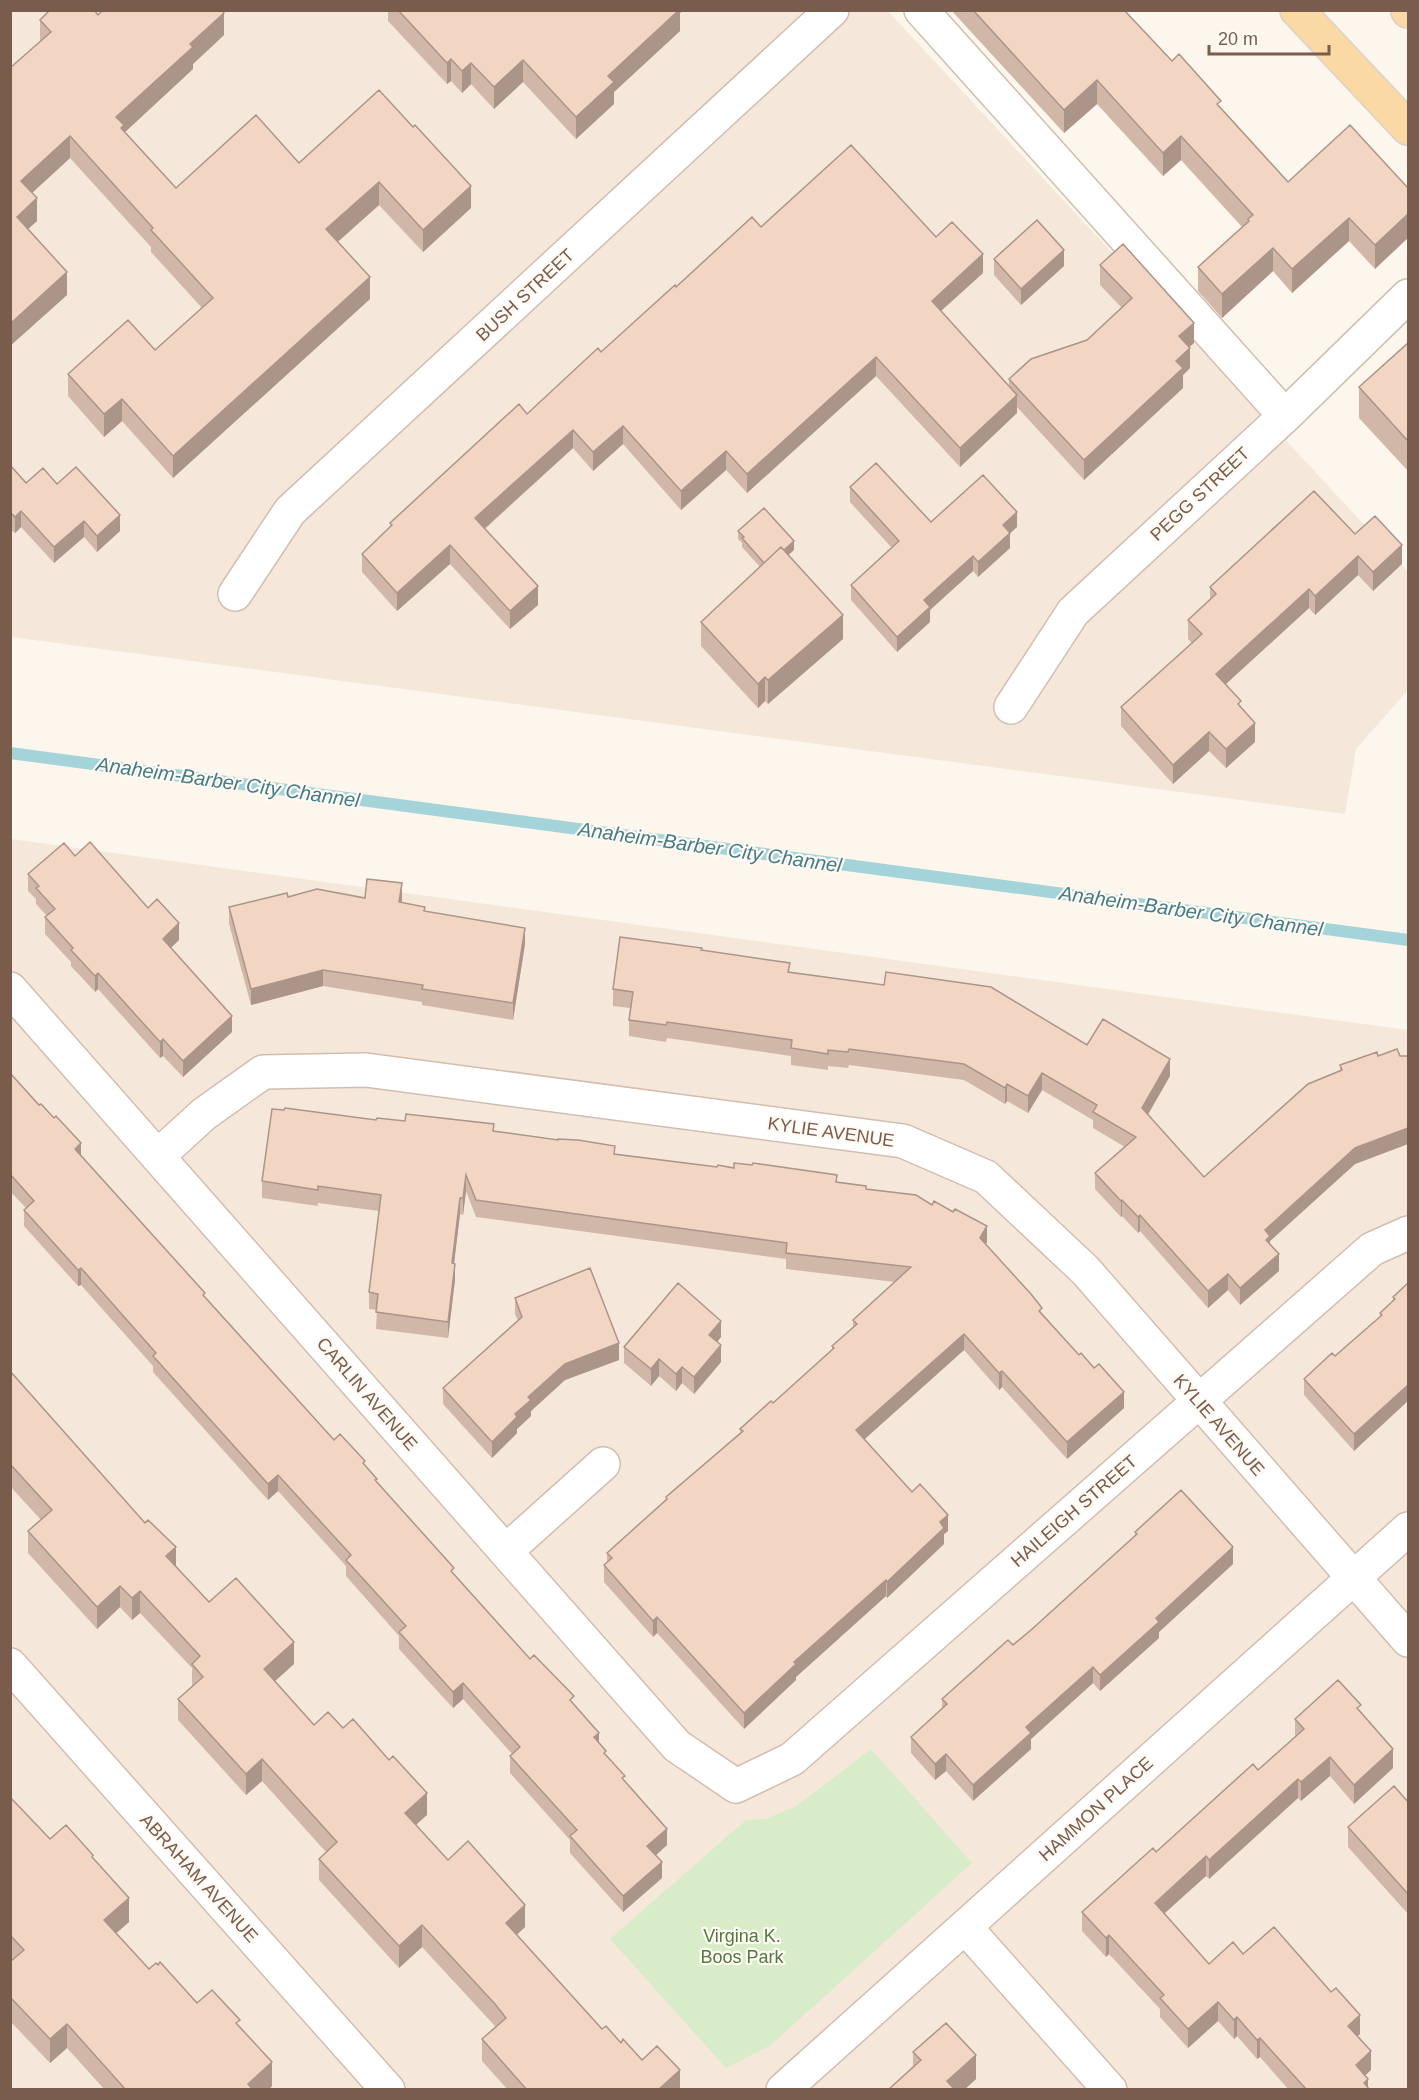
<svg xmlns="http://www.w3.org/2000/svg" width="1419" height="2100" font-family="Arial,sans-serif">
<rect width="100%" height="100%" fill="#fdf6ec"/>
<path fill="#f5e8da" d="M11,10l877,1 520,561v118l-52,59 -11,65 -1334,-177z
M11,839l1397,191v1059l-1397,1z"/>
<path fill="#d8ecc9" d="M871,1749l101,114 -201,182 -45,23 -116,-129 136,-119 19,-1 30,-12z"/>
<g fill="none" stroke-linecap="round" stroke-linejoin="round">
<path stroke="#a5d3da" stroke-width="12" d="M10,753l1398,187"/>
<defs>
<path id="minor" d="M921,10l364,406
M235,594l55,-83 542,-501
M1011,707l62,-95 212,-196 123,-120
M10,989l667,757 59,40 56,-27 580,-510 36,-16
M158,1156l46,-42 59,-42 103,-2 537,71 83,36 99,93 323,370
M506,1551l97,-87
M10,1665l378,425
M965,1927l145,163
M783,2090l625,-561"/>
<path id="major" d="M1297,10l111,118
M1408,10v1"/>
</defs>
<use href="#minor" stroke="#d1beb0" stroke-width="36"/>
<use href="#major" stroke="#dad1cd" stroke-width="36"/>
<use href="#minor" stroke="#fff" stroke-width="33"/>
<use href="#major" stroke="#fbd9a5" stroke-width="33"/>
</g>
<path fill="#d1b7a8" d="M388,10h295l-3,3v18l-66,61v12l-38,35 -53,-57 -29,27 -23,-25 -9,9 -11,-12 -4,3 -59,-63z
M951,10h173l48,51 49,47 67,74 120,6 -33,81 -26,-28 -57,52 -19,-22 -51,47 -24,-27v-24l44,-40 -61,-67 -18,16 -66,-72 -33,29z
M224,13v22l-31,29v5l-68,63 51,56 123,-25 80,-73 92,118 -48,44 -44,-47 -41,37 32,57 -197,179 -51,-57 -18,16 -36,-41v-22l87,-24 47,-42 -51,-56v-5l-81,-89 -38,35 5,28 -9,8 39,66 -57,51v-278l30,-27v-21l58,-5z
M761,227l175,10 47,36 -42,38 68,75v-7l78,-39 35,-32 -22,-23v-20l94,78 -5,4 1,21 -7,7v13l-99,92 -67,-73v6l-57,54 -84,-91 -129,117 -21,-23 -45,40 -58,-66 -30,27 -20,-23 -88,81 53,76 -28,24 -60,-65 -53,47 -35,-39v-18l28,-27v-4l137,-109 74,-62 75,-65z
M994,259l70,7 -43,39 -27,-30z
M1408,343v128l-49,-53v-31z
M10,465l16,18 31,1 63,47 -23,21 -13,-15 -30,26 -33,-36 -6,6 -5,-4z
M850,487l81,35 86,5 -7,6v15l-32,29 -5,-6 -43,39v12l-33,30 -46,-52v-15l41,-37 -42,-46z
M738,531l56,19 -6,5 55,84 -75,65 -3,-3 -7,7 -57,-62v-24l59,-55 -18,-20v-4l-4,-4z
M1355,534l47,30 -29,27 -15,-16 -43,40 -6,-7 -83,76 15,23 14,35 -29,26 -17,-17 -36,33 -52,-58v-19l71,-64 -4,-4v-19l22,-21v-12z
M75,856l73,52 31,32 -8,8 61,84 -49,45 -20,-21 -3,2 -62,-69 -3,3 -24,-26v-4l-26,-28v-17l2,-1 -11,-12v-5l-8,-8v-17z
M288,897l77,1 37,2v3l23,9 100,32 -12,76 -91,-15v-3l-99,-16 -72,19 -22,-81v-17z
M702,950l385,95 83,31 -23,39 57,62 136,-106v-6l38,-9h30v88l-53,20 -85,77v3l9,27 -39,34 -12,-15 -20,18 -68,-77 -2,2 -16,-17 -1,1 -26,-28v-16l30,-26 -32,-19v-8l-51,-30 -14,23 -21,-12 -2,3 -41,-24 -115,-15 -1,3 -20,-2v4l-37,-5v-9l-124,-18 -1,4 -37,-6v-16l1,-12 -17,-2v-17z
M10,1073l71,83 124,141 129,143 31,25 12,18 77,92 76,84 44,45 25,39 7,12 19,26 42,64 -11,10 6,23 -39,34 -53,-59v-13l-60,-67v-17l2,-2 -49,-55 -10,9 -54,-59v-13l-53,-60v-10l-68,-75 -10,9 -115,-128v-6l-72,-81 -3,1 -54,-60v-16l2,-2 -16,-17z
M376,1120l118,11 121,23 102,13 17,1 103,14 29,7 121,53 -1,2 56,69 82,95 -57,51 -65,-72 -3,3 -35,-40 -100,89 84,92 -4,3v10l-57,54 -1,-2 -90,81v3l-52,49 -87,-96 -4,4 -49,-55v-17l3,-3v-9l59,-53v-3l74,-64v-4l33,-26 59,-53v-4l21,-19v-7l42,-38 -109,-13v-10l-310,-42 -10,-26 -3,24 -3,-1 -6,50 1,16 -7,58 -72,-9 1,-19 -8,-1v-17l10,-81 -61,-8v3l-56,-8v-17z
M1408,1283l-54,168 -50,-56v-16l31,-23 45,-39v-4l13,-12v-4z
M515,1298l104,62 -54,20 -34,31v5l-14,13v4l-25,25 -49,-54v-16l75,-67 -3,-7z
M721,1337l-4,5 4,20 -27,32 -12,-11 -6,8 -17,-15 -8,10 -27,-23v-16z
M10,1371l166,195 33,36 85,62 -19,17 39,44 29,3 84,87 -11,10 32,35 77,67 -8,8 85,94 19,14 59,47h-172l-26,-29v-22l14,-12 -1,-1 -73,-79 -23,21 -80,-88v-21l7,-7 -64,-71 -16,14 -68,-75v-21l14,-13v-18l-52,-55 -8,7 -12,-13 -23,22 -69,-76v-22l13,-11 -31,-34z
M1135,1532l98,32 -74,68v6l-59,53 -7,-8 -62,56v10l-58,52 -27,-30 -11,9 -24,-27v-16l31,-28v-10l89,-69 104,-94z
M1361,1712l32,56 -39,36 -24,-28 -29,25 -3,-3 -89,81 -3,-3 -42,37 45,51 34,-10 117,80 -3,2 14,34 -6,5 3,13 2,2h-81l-29,-33 -3,2 -20,-23 -3,3 -16,-18 -30,27 -28,-31v-8l-51,-55 -3,3 -24,-26v-19l176,-142 37,-33v-18z
M10,1797l40,42 43,19 36,64 -13,11 33,36 48,34 43,24 32,59 -4,4h-163l-38,-42 -17,15 -40,-42v-59l2,-1 -2,-2z
M1408,1802v112l-60,-67v-20z
M913,2052l63,27 -12,11h-76l25,-24z"/>
<path fill="#aa9588" d="M671,10h12l-3,3v18l-66,61v12l-38,35v-22l32,-41z
M224,13v22l-31,29v5l-69,64 -8,-16 74,-73z
M451,59v22l-4,3v-21z
M523,60v22l-29,27v-22z
M471,63v21l-9,9v-22z
M1097,80v24l-33,29v-23z
M70,136v22l-49,45v-22z
M1181,136v24l-18,16v-23z
M379,182v23l-53,47v-23z
M471,186v22l-48,44v-22z
M37,198v23l-20,18v-22z
M1408,214v24l-33,31v-24z
M1349,218v23l-57,52v-24z
M1273,248v23l-51,47v-24z
M1064,250v16l-43,39v-16z
M983,254v19l-51,46v-18z
M67,272v23l-57,51v-22z
M370,277v22l-197,179v-22z
M1194,323v20l-15,13v-20z
M1190,348v20l-7,7v13l-99,92v-20l92,-99z
M876,357v19l-129,117v-19z
M1017,395v18l-57,54v-19z
M122,399v22l-18,16v-23z
M623,426v18l-30,27v-19z
M573,430v18l-98,89v-19z
M726,451v19l-45,40v-19z
M21,511v16l-6,6v-16z
M1017,512v15l-14,13v-15z
M120,515v16l-23,21v-16z
M84,521v16l-30,26v-16z
M1010,533v15l-32,29v-15z
M794,541v9l-28,24v-8z
M450,545v19l-53,47v-18z
M1402,545v19l-29,27v-19z
M973,556v15l-43,39v12l-33,30v-15l27,-37z
M1358,556v19l-43,40v-19z
M538,586v19l-28,24v-18z
M1309,589v19l-93,85v-19z
M843,615v24l-75,65v-24z
M765,677v24l-7,7v-24z
M1255,723v19l-29,26v-19z
M1209,732v19l-36,33v-19z
M402,883v17l-3,19v-17z
M179,923v17l-16,15v-16z
M525,928v16l-12,76v-17z
M323,970v16l-72,19v-16z
M98,973v16l-3,3v-16z
M232,1016v16l-49,45v-16z
M163,1039v17l-3,2v-16z
M1170,1059v17l-28,49v-17z
M1042,1073v17l-14,23v-17z
M1007,1084v17l-2,3v-16z
M1408,1128v16l-53,20 -85,77v11l-4,-7 -1,-15 90,-82z
M81,1143v17l-6,-11z
M466,1175v16l-3,24v-17z
M460,1198v16l-8,66v-17z
M1122,1200v16l-1,1v-16z
M1140,1215v16l-2,2v-16z
M987,1226v16l-7,12v-16z
M1279,1254v17l-39,34v-17z
M455,1264v16l-7,58v-16z
M81,1268v17l-3,1v-16z
M1228,1274v16l-20,18v-17z
M721,1321v16l-12,15v-17z
M964,1334v16l-108,97v-17z
M619,1343v17l-54,20 -34,31v5l-14,13v4l-25,25v-16l36,-45 37,-33z
M721,1345v17l-27,32v-17z
M659,1359v17l-8,10v-17z
M682,1367v16l-6,8v-17z
M1002,1371v16l-3,3v-17z
M1408,1385v16l-54,50v-17z
M1124,1392v16l-57,51v-17z
M278,1475v16l-10,9v-16z
M948,1515v16l-4,3v10l-57,54v-16l53,-60z
M176,1547v22l-10,-13z
M1233,1547v17l-74,68v6l-59,53v-16l56,-57z
M886,1580v16l-90,81v3l-52,49v-16l50,-51z
M120,1586v21l-23,22v-22z
M140,1591v22l-8,7v-22z
M657,1617v16l-4,4v-16z
M294,1642v22l-30,27v-22z
M1093,1667v16l-62,56v10l-58,52v-16l53,-58z
M463,1683v16l-10,9v-16z
M599,1733v16l-5,-12z
M1393,1749v19l-39,36v-19z
M946,1754v17l-11,9v-16z
M1330,1757v19l-29,25v-19z
M262,1759v22l-16,14v-21z
M1298,1779v19l-89,81v-19z
M427,1793v22l-22,19v-21z
M667,1829v16l-20,18v-17z
M1206,1856v20l-51,46v-19z
M662,1862v16l-39,34v-16z
M129,1898v24l-25,22v-24z
M525,1905v22l-19,17v-21z
M422,1925v22l-23,21v-22z
M1109,1935v19l-3,3v-19z
M1218,2002v19l-30,27v-19z
M1360,2015v19l-12,11v-19z
M1237,2017v19l-3,3v-19z
M67,2024v24l-17,15v-24z
M1260,2038v19l-3,2v-19z
M1371,2051v19l-15,14v-19z
M976,2055v24l-12,11h-17v-9z
M272,2062v24l-4,4h-20v-6z
M680,2070v20h-22z
M1368,2079v11l-4,-7z"/>
<path fill="#f3d5c3" stroke="#aa9588" stroke-width="1.5" d="M50,10h44l4,5 5,-5h119l2,3 -34,31 3,3 -77,70 8,8 -3,3 55,60 80,-73 43,48 80,-73 34,37 2,-2 56,61 -48,44 -44,-48 -53,47 44,48 -197,179 -51,-57 -18,15 -36,-40 60,-54 27,30 58,-52 -62,-68 2,-2 -83,-92 -49,45 16,17 -20,19 50,55 -57,52v-256l41,-36 -11,-12z
M398,10h281l-71,66 6,6 -38,35 -53,-57 -29,27 -23,-24 -9,8 -11,-12 -4,4z
M973,10h151l48,51 7,-7 42,47 -4,3 71,78 62,-57 58,63v26l-33,31 -26,-27 -57,51 -19,-21 -51,46 -24,-27 51,-46 -1,-2 5,-4 -72,-79 -18,17 -66,-73 -33,30z
M851,145l85,92 16,-15 31,32 -51,47 85,94 -57,53 -84,-91 -129,117 -21,-23 -45,40 -58,-65 -30,26 -20,-22 -98,88 63,68 -28,25 -60,-66 -53,48 -35,-39 30,-29 -2,-2 129,-119 8,10 71,-66 3,4 74,-67 1,2 76,-70 9,10z
M1037,220l27,30 -43,39 -27,-30z
M1123,244l71,79 -15,13 11,12 -14,13 7,7 -99,92 -75,-81 22,-20 56,-19 45,-42 -32,-33z
M1408,343v98l-49,-54z
M876,463l55,59 52,-47 34,37 -14,13 7,8 -32,29 -5,-6 -49,44 6,7 -33,30 -46,-52 48,-44 -49,-54z
M10,465l16,18 17,-15 14,16 19,-17 44,48 -23,21 -13,-15 -30,26 -33,-36 -6,6 -5,-5z
M1314,491l41,43 20,-18 27,29 -29,27 -15,-16 -43,40 -6,-7 -93,85 25,27 -3,3 17,19 -29,26 -17,-17 -36,33 -52,-58 81,-73 -14,-14 28,-26 -6,-7z
M764,508l30,33 -10,9 -3,-3 -17,16 -22,-25 2,-1 -6,-6z
M781,547l62,68 -75,65 -3,-3 -7,7 -57,-62z
M90,842l58,66 9,-9 22,24 -16,16 69,77 -49,45 -20,-22 -3,3 -62,-69 -3,3 -24,-26 2,-2 -28,-31 10,-8 -19,-21 3,-2 -11,-12 36,-31 11,13z
M367,879l35,4 -3,19 26,5 -1,4 101,17 -12,75 -91,-14 1,-4 -100,-15 -72,19 -22,-82 58,-14 1,4 29,-8 48,9z
M620,937l82,11 -1,2 89,13 -2,9 96,13 2,-13 105,15 96,58 16,-26 67,40 -28,49 62,69 104,-93 34,-14 -2,-5 37,-13 1,4 19,-7 3,7h8v72l-53,20 -90,82 5,6 -4,4 13,14 -39,34 -12,-14 -20,17 -68,-76 -2,2 -16,-17 -1,1 -26,-28 41,-36 -43,-25 4,-7 -55,-32 -14,23 -21,-12 -2,4 -41,-24 -115,-15 -1,3 -20,-2v4l-37,-6 1,-8 -125,-18 -1,3 -37,-5 4,-28 -20,-3z
M10,1073l29,32 2,-1 13,14 2,-2 25,27 -6,6 130,144 -2,2 131,145 6,-6 25,27 -2,2 14,16 -2,1 79,88 -3,3 79,88 4,-4 40,41 -4,4 29,33 -5,4 12,14 -2,2 21,23 -3,2 45,51 -20,17 15,16 -39,34 -53,-60 7,-6 -67,-74 10,-9 -57,-64 -10,9 -54,-60 7,-6 -60,-66 5,-5 -73,-80 -10,9 -115,-128 3,-3 -75,-85 -3,2 -54,-60 10,-9 -24,-27z
M285,1108l91,12 1,-2 28,3 1,-7 88,10 -1,7 65,9v-1l20,1 37,6 -1,8 103,13 1,-2 16,3v-5l18,2 1,-2 84,12 -1,7 30,4v3l50,6 16,10 2,-4 19,11 2,-3 32,17 -7,12 51,56 11,14 -3,3 40,44 2,-2 13,15 5,-4 25,28 -57,50 -65,-71 -3,2 -35,-39 -108,96 56,62 8,-8 28,31 -8,7 4,6 -57,54 -1,-2 -92,82 2,2 -52,49 -87,-96 -4,4 -49,-56 8,-7 -5,-5 60,-54 -1,-2 77,-66 -3,-2 31,-28 2,2 61,-55 -2,-2 25,-22 -4,-4 58,-53 -125,-14 1,-10 -311,-43 -10,-25 -3,23h-3l-8,65 3,1 -7,58 -72,-10 2,-18 -9,-2 12,-97 -63,-9v4l-56,-9 10,-72 12,1z
M590,1268l29,75 -54,21 -37,33 3,3 -16,14 2,3 -25,25 -49,-54 79,-71 -7,-19z
M678,1283l43,38 -12,14 12,10 -27,32 -12,-10 -6,7 -17,-15 -8,10 -27,-22z
M1408,1283v102l-54,49 -50,-55 28,-26 3,3 47,-41 -2,-2 15,-14 -2,-2z
M10,1371l135,152 3,-3 28,27 -10,9 43,46 27,-24 58,64 -30,27 50,56 14,-13 15,16 10,-9 36,41 4,-4 34,37 -22,20 43,47 20,-19 57,64 -19,18 96,106 4,-3 15,17 2,-4 19,21 15,-14 23,24 -22,20h-131l-45,-51 24,-21 -11,-14 -73,-79 -23,21 -80,-87 18,-17 -75,-83 -16,15 -68,-75 25,-22 -11,-13 8,-8 -60,-65 -8,7 -12,-12 -23,21 -69,-76 24,-21 -42,-46z
M1181,1490l52,57 -77,71 3,4 -59,53 -7,-8 -67,60 5,6 -58,52 -27,-31 -11,10 -24,-27 36,-33 -5,-5 66,-59 5,5 18,-15 106,-96 -2,-2z
M1338,1680l23,25 -4,3 36,41 -39,36 -24,-28 -29,25 -3,-3 -89,81 -3,-4 -51,47 54,61 24,-22 10,12 31,-27 57,65 5,-4 24,27 -12,11 23,25 -15,14 12,14 -4,4 6,7h-65l1,-1 -46,-51 -3,2 -20,-23 -3,3 -16,-18 -30,27 -28,-31 4,-3 -55,-60 -3,3 -24,-26 71,-64 3,4 97,-88 5,6 46,-41 -9,-10z
M1394,1786l14,16v92l-60,-67z
M10,1797l40,42 16,-14 27,30 -1,2 37,41 -25,22 45,49 7,-6 2,2 2,-3 37,41 15,-13 28,30 -4,3 36,39 -24,22 5,6h-127l-59,-66 -17,15 -40,-42v-35l14,-12 -14,-15z
M946,2023l30,32 -29,26 8,9h-67l33,-30 -8,-8z"/>
<g text-anchor="middle" dominant-baseline="central" stroke-width="4.5" stroke-linejoin="round" paint-order="stroke">
<g font-size="18" fill="#7a5c4d" stroke="#fffaf3">
<text transform="translate(525 295) rotate(-43)">BUSH STREET</text>
<text transform="translate(1200 494) rotate(-43)">PEGG STREET</text>
<text transform="translate(831 1132) rotate(8)">KYLIE AVENUE</text>
<text transform="translate(367 1394) rotate(49)">CARLIN AVENUE</text>
<text transform="translate(1219 1425) rotate(49)">KYLIE AVENUE</text>
<text transform="translate(1074 1511) rotate(-41)">HAILEIGH STREET</text>
<text transform="translate(1096 1809) rotate(-42)">HAMMON PLACE</text>
<text transform="translate(199 1878) rotate(48)">ABRAHAM AVENUE</text>
</g>
<g font-size="18" fill="#537a41" stroke="#fffaf3">
<text x="742" y="1936">Virgina K.<tspan x="742" dy="21">Boos Park</tspan></text>
</g>
<g font-size="20" font-style="italic" fill="#437c86" stroke="#fffaf3">
<text transform="translate(228 782) rotate(8)">Anaheim-Barber City Channel</text>
<text transform="translate(710 847) rotate(8)">Anaheim-Barber City Channel</text>
<text transform="translate(1191 911) rotate(8)">Anaheim-Barber City Channel</text>
</g>
</g>
<rect width="1419" height="2100" fill="none" stroke="#7a5c4d" stroke-width="24"/>
<path d="M1209 45v9h120v-9" fill="none" stroke="#7a5c4d" stroke-width="3"/>
<text x="1218" y="45" font-size="18" fill="#7a5c4d" stroke="#fffaf3" stroke-width="4.5" paint-order="stroke">20 m</text>
</svg>
